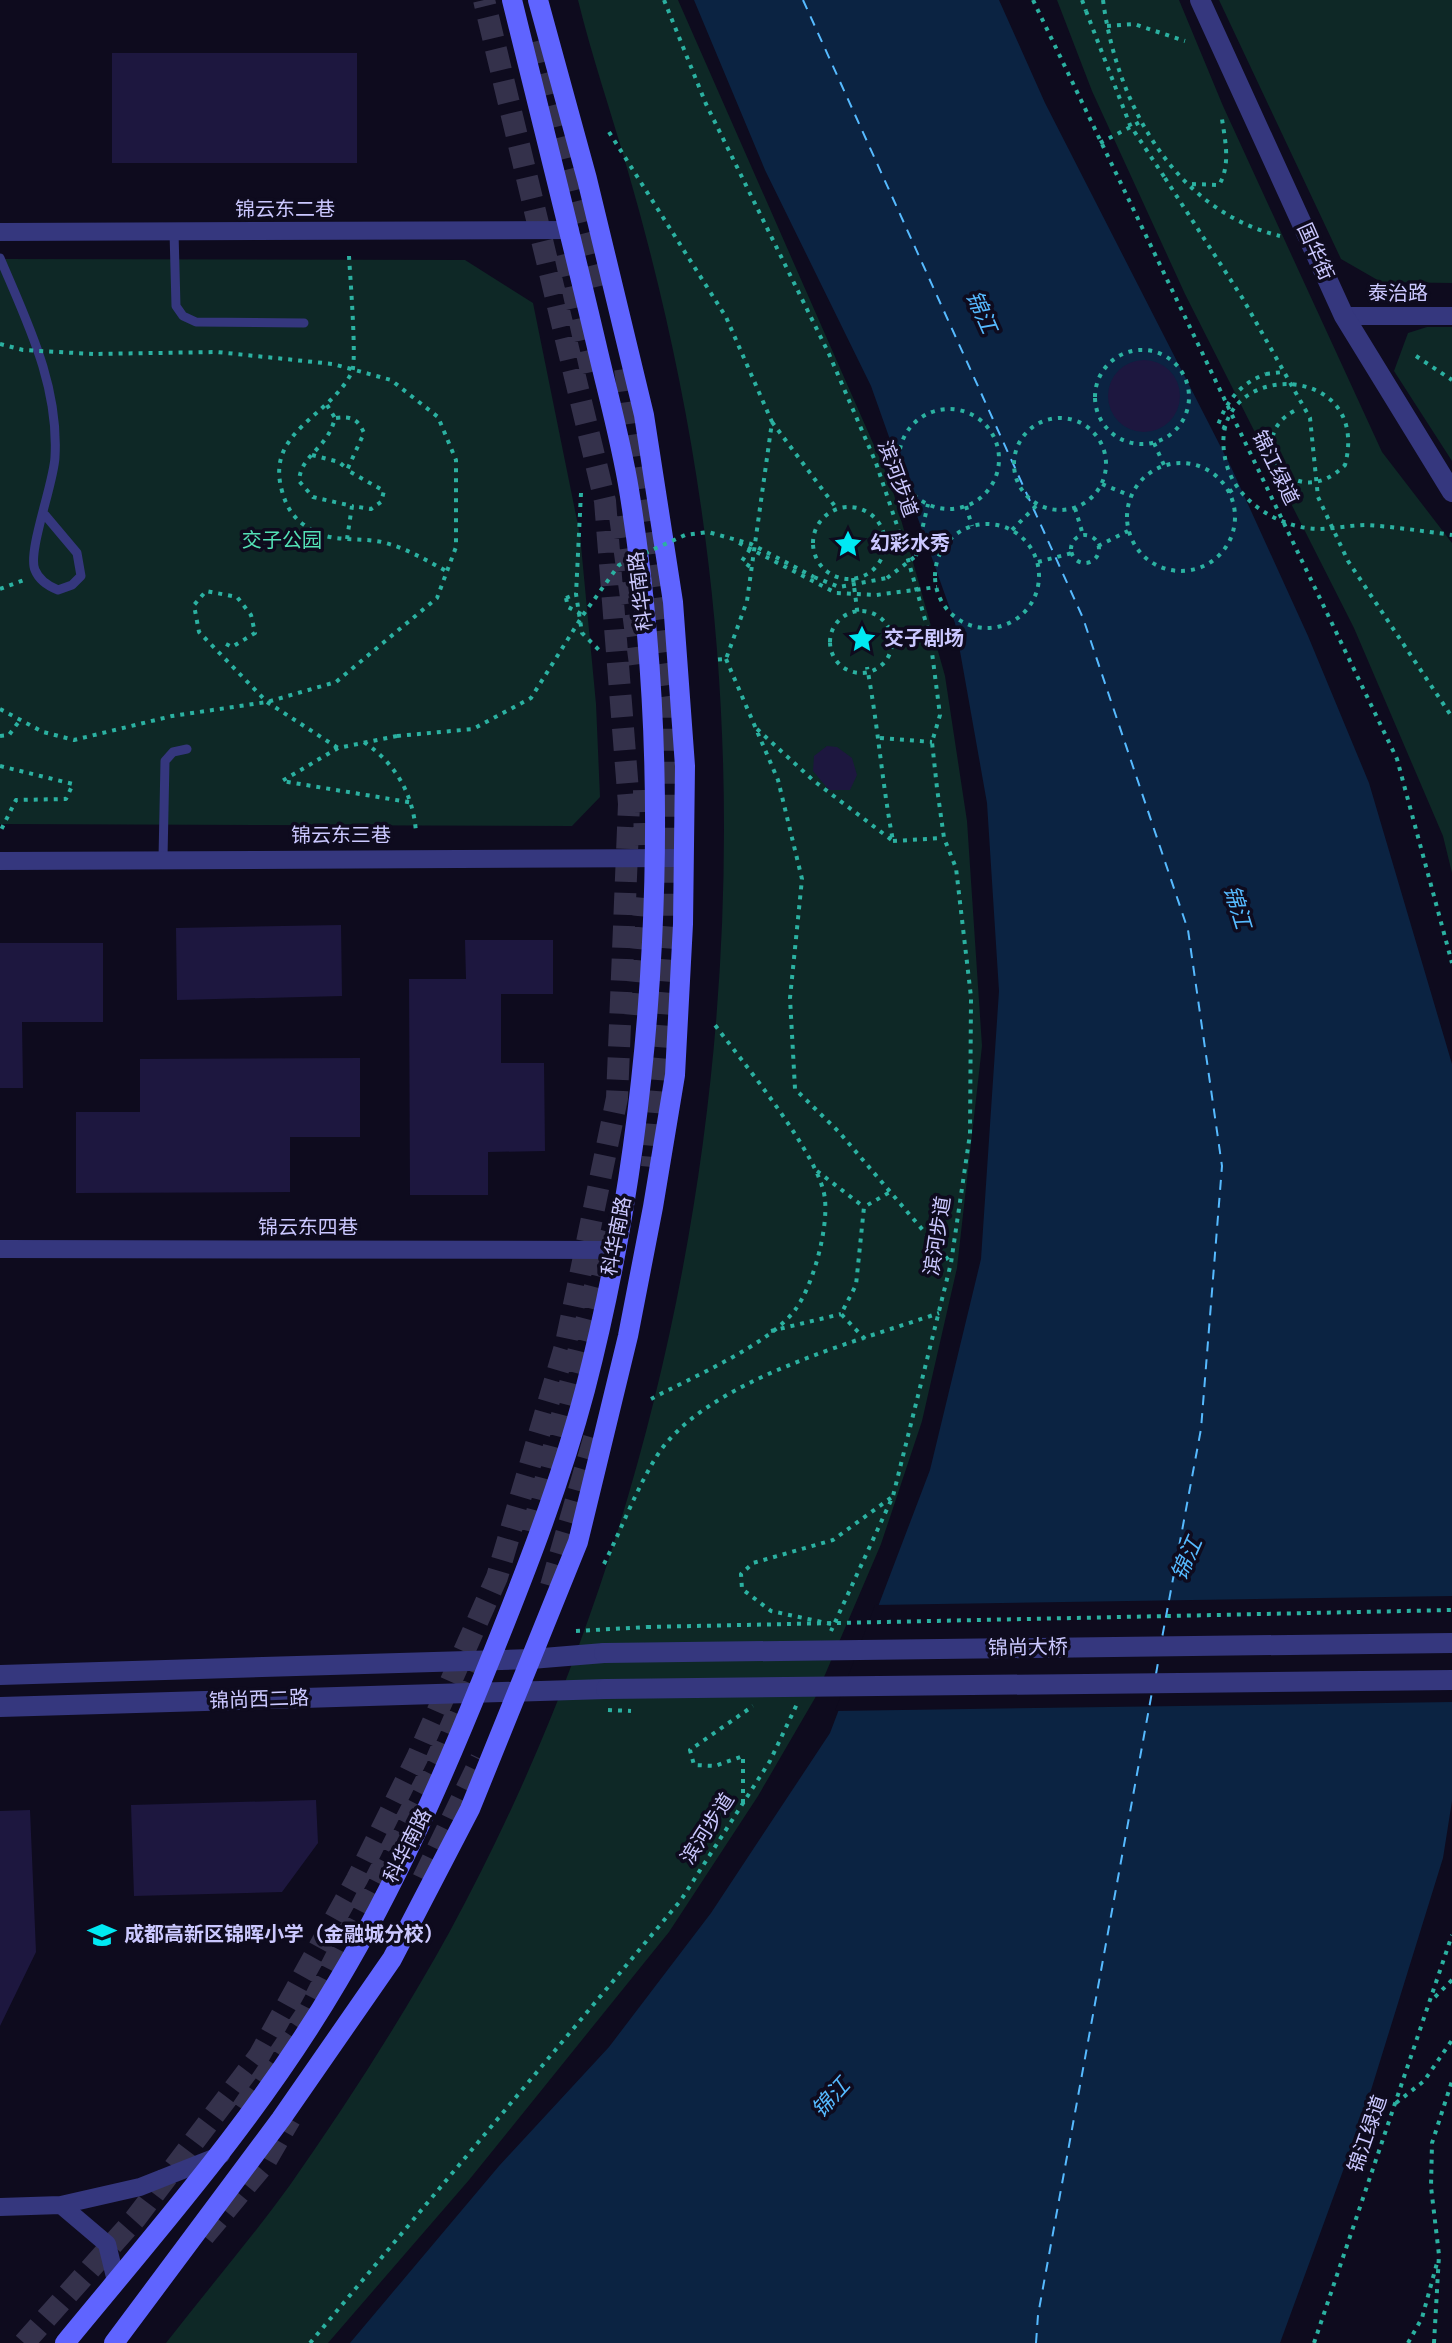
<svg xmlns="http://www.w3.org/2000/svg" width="1452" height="2343" font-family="'Varela Round','Noto Sans SC',sans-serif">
<rect width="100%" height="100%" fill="#0e0b1e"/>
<path fill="#0e2826" d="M578,0h100l213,484 54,192 22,145 15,225 -25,222 -35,153 -41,123 -66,154 -57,98 -89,136 -200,248 -141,163h-162c41,-53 85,-104 124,-158 57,-81 112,-167 160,-254 226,-416 317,-926 255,-1395 -16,-124 -43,-248 -78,-368 -16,-56 -35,-111 -49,-168z
M1057,0h122l44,106 159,346 70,91v330l-9,-37 -89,-208 -169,-334 -93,-203z
M1219,0h233v283l-71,-1 -40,-23z
M0,259l465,1 68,43 47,232 16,169 4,93 -28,29 -572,-2z
M1427,327h25v134l-58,-90 14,-38z"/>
<path fill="#0b2342" d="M694,0h305l46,103 186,364 77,169 61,147 83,281v737l-9,57 -80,258 -83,227h-930l149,-177 110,-119 102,-134 119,-180 100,-263 51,-211 18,-268 -12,-188 -32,-180 -84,-237 -106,-216z"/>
<path fill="#0e0b1e" d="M1452,1596v106l-617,9 40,-106z"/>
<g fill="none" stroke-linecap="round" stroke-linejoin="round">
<path stroke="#56baff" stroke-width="2" stroke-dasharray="10 8" stroke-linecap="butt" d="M803,0l280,618 105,312 34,236 -21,263 -39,209
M1156,1674l3,-17
M1036,2343l2,-28 114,-623"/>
</g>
<path fill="#1d173f" d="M112,53h245v110h-245z
M1108 396a36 36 0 1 1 72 0a36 36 0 1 1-72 0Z
M827,746l10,1 15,11 5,17 -7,15h-21l-16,-19 1,-15z
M341,925l1,71 -165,4 -1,-72z
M465,940h88v54h-52v69h43l1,88 -57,1v43h-78l-1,-216h57z
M0,943h103v79h-81l1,66h-23z
M360,1058v79h-70v55l-214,1v-81h64v-53z
M316,1800l2,43 -36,49 -148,4 -3,-91z
M30,1810l6,142 -36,74v-215z"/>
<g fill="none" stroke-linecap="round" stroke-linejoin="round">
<path stroke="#34314b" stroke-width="22" stroke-dasharray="22 11" stroke-linecap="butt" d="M541,40l62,246
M565,254l27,122
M625,369l47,336v220l-20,242
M620,516l20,148
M644,790l1,70
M634,1015l11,-117
M532,1532l77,-300
M551,1586l44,-151
M423,1879l58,-120
M242,2109l67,-99 127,-249 50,-116
M204,2236l60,-72 26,-45
M24,2343l111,-124 124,-163 98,-177 60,-121 80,-181 69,-234 51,-245 12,-294 -24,-303 -121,-501"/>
<path stroke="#2bb1a1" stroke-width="4" stroke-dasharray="4 6" stroke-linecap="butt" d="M664,0l42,104 123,250 47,109 29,86 25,88 10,78 -8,27 5,46 7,50 12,30 15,129 -1,137 -19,129 -58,233 -62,135
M1033,0l364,759 55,204
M1082,0l4,11
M1103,0c13,101 70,210 177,236
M1107,26l27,-2 51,17
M609,132l117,185 46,105 -25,179 -21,58 -14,1
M1100,143l40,-21
M1165,178l78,121 67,119 8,79 30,64 104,156
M1192,184l27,1c12,-20 6,-45 3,-66
M349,256c1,19 8,106 3,116 -23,46 -87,59 -70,119 5,18 12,28 28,38 21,14 48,8 72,13 24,6 44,18 66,30
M1095 397a47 47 0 1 1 94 0a47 47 0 1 1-94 0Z
M1416,356l36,24
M1266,374l17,-2
M327,405l8,13c-8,32 -34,36 -36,63l14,16 39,9 -5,33
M899 459a50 50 0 1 1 100 0a50 50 0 1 1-100 0Z
M336,418c15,-2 22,1 28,15l-17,37 37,21 -3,11 -10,7 -19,-3
M1014 464a46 46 0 1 1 92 0a46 46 0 1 1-92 0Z
M772,422l65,87
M1154,443l10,22
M312,455l27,7 7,6
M1127 517a54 54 0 1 1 108 0a54 54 0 1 1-108 0Z
M1102,484l29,12
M1229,492l8,-5
M581,493l-5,101 6,39 17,17
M966,506l6,20
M813 543a36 36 0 1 1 72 0a36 36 0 1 1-72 0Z
M1075,508l8,27
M935 576a52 52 0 1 1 104 0a52 52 0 1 1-104 0Z
M1012,530l25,-25
M1071 549a14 14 0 1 1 28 0a14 14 0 1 1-28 0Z
M1098,546l30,-15
M750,549l-8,12 10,7
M916,556l12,-52
M1038,562l34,-9
M814,577l25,10 48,-9
M853,578l5,39
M0,589l24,-9
M566,598l10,-4
M830 642a31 31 0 1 1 62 0a31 31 0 1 1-62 0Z
M226,644l6,3 23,-14 -4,-18 -14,-18 -31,-6 -12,14 5,27 68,70 71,46
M726,659l52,121 24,99 -12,119 5,91 44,43 112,131
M0,709l43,23 31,8 98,-24 95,-14 69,-20 101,-84 19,-51v-87l-18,-43 -47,-37 -58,-16 -116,-12 -124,2
M757,729l57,52 79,60c-11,-58 -15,-116 -26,-174
M0,736l9,-1 11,-15
M397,736l-59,12 -56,33 132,22
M880,738l52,4
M364,742c32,22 49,52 52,90
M0,766l73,18 -7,15 -50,1 -16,32
M893,841l50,-3
M817,1171l47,36
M771,1331l70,-17
M865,1339l-24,-25 15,-29 8,-78 26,-15
M651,1399c39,-21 118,-54 144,-89 18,-24 33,-80 30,-110 -3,-43 -85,-141 -113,-179
M604,1564c17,-34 31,-72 51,-105 46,-78 201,-117 284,-146
M831,1624l-60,-13 -29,-22 -1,-15 12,-11 80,-23 59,-43
M576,1631l71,-4
M608,1710l23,1
M743,1803v-47l-28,10 -21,-1 -4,-15 63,-44
M1435,1997l17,-17
M1396,2103l28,-22 28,-41
M310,2343l371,-443 89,-139 27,-57
M1314,2343l138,-408
M1408,2343l14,-25 15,-55
M1434,2343l5,-88 -8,-68 1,-44 20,-62"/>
<path stroke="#35377e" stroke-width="9" d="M174,232l2,74 7,10 13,6 108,1
M0,258c27,64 59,127 55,199 -1,26 -28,95 -20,113 4,10 13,16 23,20l14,-5 9,-9 -4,-23 -32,-38
M163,858l2,-97 8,-9 14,-3"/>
<path stroke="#35377e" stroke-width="18" d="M0,232l570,-2
M1344,316h108
M0,861l683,-3
M0,1249l616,1
M61,2205l46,39 9,37
M0,2207l61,-2 79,-18 81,-32"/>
<path stroke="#35377e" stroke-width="20" d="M1200,0l144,316 108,176
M0,1675l531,-16 73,-6
M0,1707l606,-18"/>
<path stroke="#5f64ff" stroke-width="20" d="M65,2343c97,-118 195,-229 273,-362 58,-97 104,-202 146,-306 38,-94 75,-187 101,-285 73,-282 91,-612 44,-900 -8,-49 -22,-99 -33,-147 -27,-115 -56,-229 -84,-343
M114,2343l167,-224 111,-160 78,-150 108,-267 50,-206 25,-129 22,-132 8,-151 2,-158 -12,-164 -29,-187 -57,-236 -49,-179"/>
<path stroke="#2bb1a1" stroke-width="4" stroke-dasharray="4 6" stroke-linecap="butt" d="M1086,11l44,114 35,53
M0,344l23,6 70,4
M1294,411c-53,28 -1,106 51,54 29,-110 -149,-106 -118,1 11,37 54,62 91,63 16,0 32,-4 49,-4 28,2 56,6 85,10
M1226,428l-8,-3c9,-25 23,-42 48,-51
M739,543l97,50 40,2 61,-8
M887,578l29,-22
M566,598l2,9 15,8
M397,736l76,-7 58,-31 52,-83 36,-50 66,-30 23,-3 43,12 63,33
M647,1627l805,-17"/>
<path stroke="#35377e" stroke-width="20" d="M604,1653l848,-10
M606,1689l846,-9"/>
</g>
<defs>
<symbol id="sight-bare" viewBox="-9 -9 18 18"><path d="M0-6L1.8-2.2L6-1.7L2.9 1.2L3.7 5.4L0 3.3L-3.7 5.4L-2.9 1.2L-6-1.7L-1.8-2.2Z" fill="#00e9f3" stroke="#0e0b1e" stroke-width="2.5" paint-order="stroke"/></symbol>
<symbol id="school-bare" viewBox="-9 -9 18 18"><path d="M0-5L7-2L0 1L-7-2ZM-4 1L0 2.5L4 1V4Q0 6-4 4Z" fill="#00e9f3" stroke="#0e0b1e" stroke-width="2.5" paint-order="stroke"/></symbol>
</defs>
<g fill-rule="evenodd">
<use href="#sight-bare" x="828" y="524" width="40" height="40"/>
<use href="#sight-bare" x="842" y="619" width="40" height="40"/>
<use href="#school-bare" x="82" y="1915" width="40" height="40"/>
</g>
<g text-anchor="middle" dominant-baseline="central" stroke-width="7" stroke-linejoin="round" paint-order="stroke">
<g font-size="20" fill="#cbc8ff" stroke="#0e0b1e">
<text x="285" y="210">锦云东二巷</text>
<text transform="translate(1315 252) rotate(66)">国华街</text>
<text x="1398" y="294">泰治路</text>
<text transform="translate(1275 468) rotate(64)">锦江绿道</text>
<text transform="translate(897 479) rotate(70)">滨河步道</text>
<text transform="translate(641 591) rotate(-97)">科华南路</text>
<text x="341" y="836">锦云东三巷</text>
<text x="308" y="1228">锦云东四巷</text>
<text transform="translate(617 1236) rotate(-79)">科华南路</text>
<text transform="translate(938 1236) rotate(-81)">滨河步道</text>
<text transform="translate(1028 1648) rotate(-1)">锦尚大桥</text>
<text transform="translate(259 1700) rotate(-2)">锦尚西二路</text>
<text transform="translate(708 1829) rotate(-57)">滨河步道</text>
<text transform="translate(408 1846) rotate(-63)">科华南路</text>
<text transform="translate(1368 2134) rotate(-71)">锦江绿道</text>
</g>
<g font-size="20" fill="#53e0b5" stroke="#0e0b1e">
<text x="282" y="541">交子公园</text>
</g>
<g font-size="20" font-weight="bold" fill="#cbc8ff" stroke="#0e0b1e" text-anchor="start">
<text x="870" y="544">幻彩水秀</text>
<text x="884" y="639">交子剧场</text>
<text x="124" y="1935">成都高新区锦晖小学（金融城分校）</text>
</g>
<g font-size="22" font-style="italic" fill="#56baff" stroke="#0e0b1e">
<text transform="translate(981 312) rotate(66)">锦江</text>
<text transform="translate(1237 907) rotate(73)">锦江</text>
<text transform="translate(1187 1559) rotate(-66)">锦江</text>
<text transform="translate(831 2098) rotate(-48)">锦江</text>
</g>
</g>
</svg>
